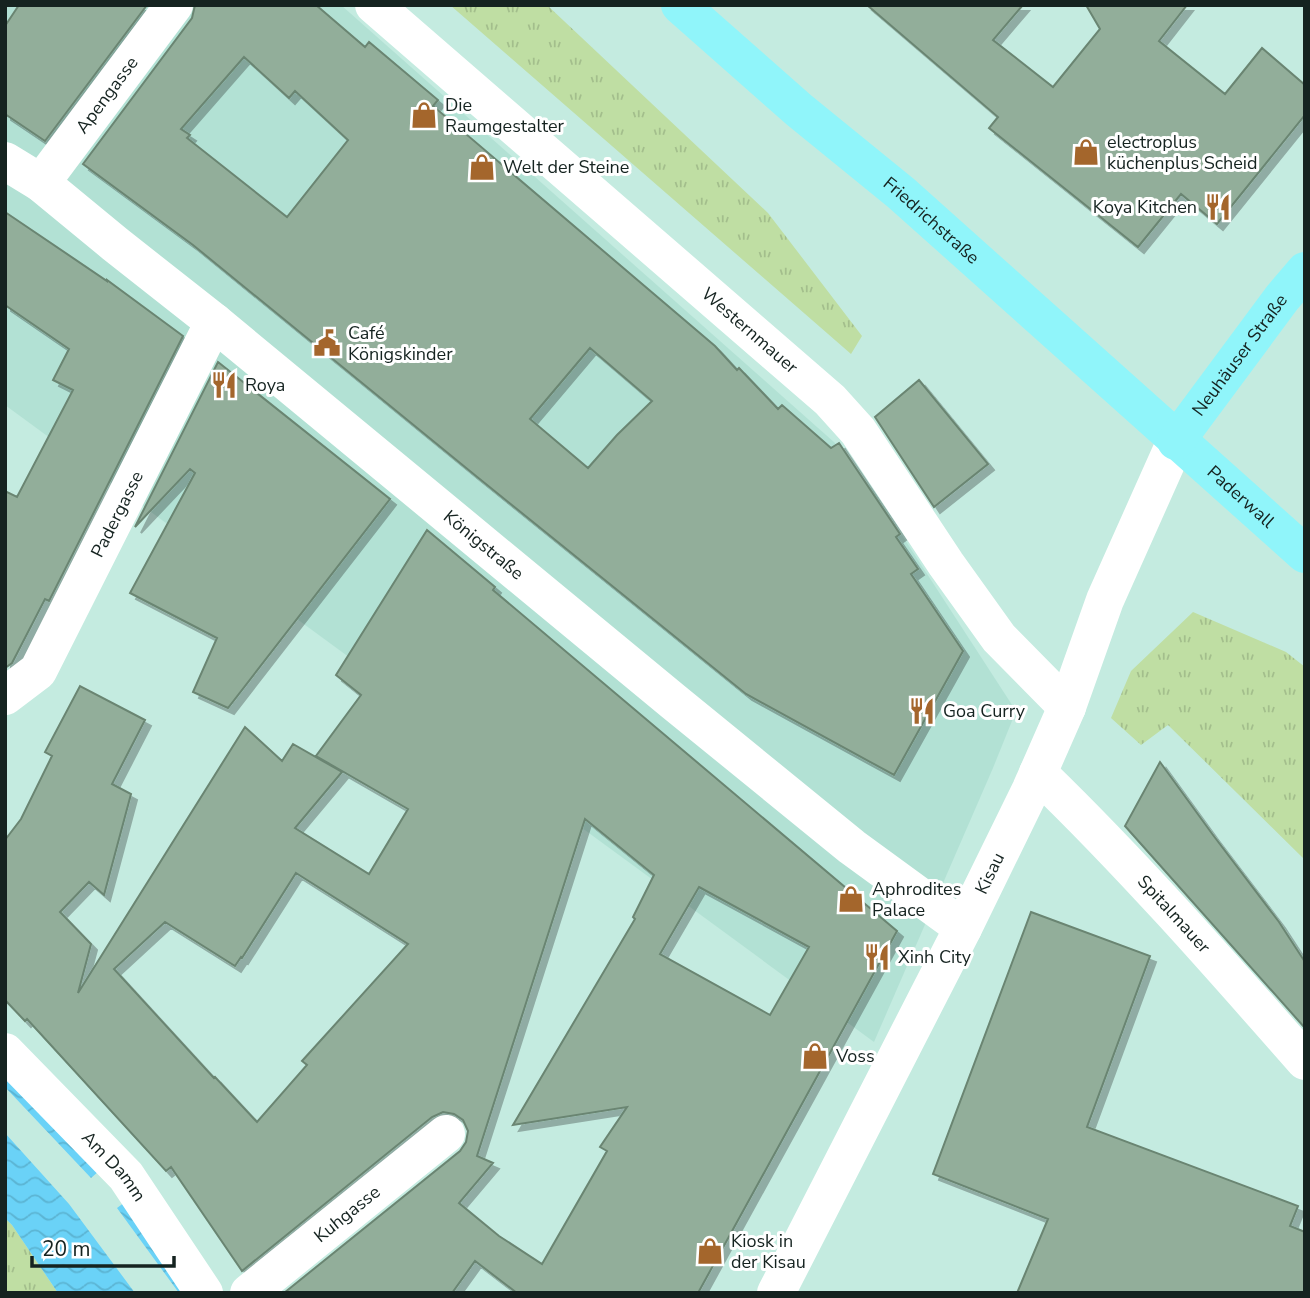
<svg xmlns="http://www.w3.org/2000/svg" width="1310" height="1298" font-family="'Nunito Sans',sans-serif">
<defs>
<pattern id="park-tufts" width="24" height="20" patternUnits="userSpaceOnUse" patternTransform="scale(1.75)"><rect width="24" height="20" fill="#bfdea3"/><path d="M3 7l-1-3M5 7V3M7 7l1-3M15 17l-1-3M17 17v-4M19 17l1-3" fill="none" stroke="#a3be8c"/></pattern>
<pattern id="water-waves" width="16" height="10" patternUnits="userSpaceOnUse" patternTransform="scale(1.75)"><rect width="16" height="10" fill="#6ad2f7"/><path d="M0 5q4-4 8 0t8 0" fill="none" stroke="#5bb4d3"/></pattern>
<filter id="shadow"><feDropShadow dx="6" dy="6" stdDeviation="0" flood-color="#0004"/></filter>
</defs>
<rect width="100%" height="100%" fill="#c4ebe0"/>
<path fill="#b2e1d4" d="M5,5h336l494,438 37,46 144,222 -23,57 -119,274 -869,-637z"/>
<path fill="url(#park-tufts)" d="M450,5h97l221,208 94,123 -11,18z
M1193,612l93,40 19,15v193l-137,-135 -27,20 -30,-27 20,-47z
M5,1218l7,7 46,68h-53z"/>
<path fill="url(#water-waves)" d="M5,1073l94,98 -8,7 -86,-91z
M5,1133l64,71 66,89h-77l-46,-68 -7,-7z
M125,1202l64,91h-10l-62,-85z"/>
<path fill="#92ae9a" stroke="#6a8572" stroke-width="2" fill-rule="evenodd" filter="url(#shadow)" d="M19,5h128l-102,136 -40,-27v-88z
M195,5h121l49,42 4,-5 69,58 -5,6 282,240 22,24 2,-2 39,41 4,-4 49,43 8,-5 61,91 -4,3 22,32 -7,5 52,77 -69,124 -148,-81 -270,-218 -283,-231 -110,-81 109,-146zM244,57l45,41 6,-7 53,49 -61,77 -100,-79 3,-3 -9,-6zM590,348l62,53 -35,34 -29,33 -58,-49z
M867,5h156l-30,35 60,47 47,-58 -14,-24h101l-28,36 66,53 37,-46 43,37v30l-88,109 -36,-30 -43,53 -149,-119 9,-11z
M5,212l102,69v-1l76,56 -134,265 -4,-2 -33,64 -7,5v-177l12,6 56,-107 -20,-10 16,-31 -64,-44z
M218,362l172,137 -162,209 -35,-16 24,-54 -87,-45 65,-120 -5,-4 -55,58z
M919,380l69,84 -54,43 -59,-90z
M427,530l68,57 -2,3 404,341 -199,362h-181l-42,-32 -23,32h-168l176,-142 6,-9 2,-11 -5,-11 -9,-6 -11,-2 -11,5 -190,154 -71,-104 -5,4 -139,-152 -2,2 -20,-21v-160l16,-21 31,-63 -7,-4 35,-66 65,34 -33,64 19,10 -27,101 -15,-13 -29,30 31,32 -13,49 167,-266 37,34 11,-17 49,28 -47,56 74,46 39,-65 -92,-53 45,-61 -25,-20zM585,819l69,56 -21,42 2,2 -122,206 114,-18 -27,40 7,4 -65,113 -43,-28 -40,-33 34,-40 -16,-7zM296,873l112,71 -106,117 5,4 -50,57 -42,-45 -1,1 -100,-109 51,-47 70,44 6,-9 1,1zM699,887l110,60 -39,68 -110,-61z
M1160,762l53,73 66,87 26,40v66l-180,-202z
M1031,912l119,44 -63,171 211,79 -8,20 15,6v61h-288l31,-74 -115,-45z"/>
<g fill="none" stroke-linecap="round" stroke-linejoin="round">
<g stroke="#fff" stroke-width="38">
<path id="s1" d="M374,5l456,395 28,31 88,133 53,74 68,69"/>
<path id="s2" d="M5,161l36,22 74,61 99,78 460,380 178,145 111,81"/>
<path id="s3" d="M41,183l133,-178"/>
<path id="s4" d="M5,696l33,-25 176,-349"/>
<path id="s5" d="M1038,773c94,91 180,189 267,288"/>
<path id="s6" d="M5,1052l121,124 78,117"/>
<path id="s7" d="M249,1293l197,-159"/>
<path id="s8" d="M776,1293l187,-365 68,-139 36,-82 38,-107 71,-159"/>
</g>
<g stroke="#90f5fa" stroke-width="38">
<path id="s9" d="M680,5l119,105 102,83 404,361"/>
<path id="s10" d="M1176,441l106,-143 23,-27"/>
</g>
</g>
<defs>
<symbol id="shop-bare" viewBox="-9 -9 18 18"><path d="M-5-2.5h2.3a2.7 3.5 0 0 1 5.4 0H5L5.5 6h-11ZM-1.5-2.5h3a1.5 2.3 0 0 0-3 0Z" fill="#a4662c" stroke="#fff" stroke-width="2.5" paint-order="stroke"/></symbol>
<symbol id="restaurant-bare" viewBox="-9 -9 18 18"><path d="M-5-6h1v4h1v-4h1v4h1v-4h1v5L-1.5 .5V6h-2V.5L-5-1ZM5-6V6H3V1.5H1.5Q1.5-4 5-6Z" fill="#a4662c" stroke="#fff" stroke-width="2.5" paint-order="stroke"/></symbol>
<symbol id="civic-bare" viewBox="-9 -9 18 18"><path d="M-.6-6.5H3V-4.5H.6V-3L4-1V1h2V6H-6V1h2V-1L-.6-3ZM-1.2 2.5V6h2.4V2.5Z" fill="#a4662c" stroke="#fff" stroke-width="2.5" paint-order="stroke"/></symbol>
</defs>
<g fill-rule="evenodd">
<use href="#shop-bare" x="405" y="96" width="38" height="38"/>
<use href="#shop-bare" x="1067" y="133" width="38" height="38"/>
<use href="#shop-bare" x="463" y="148" width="38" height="38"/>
<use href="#restaurant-bare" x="1199" y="188" width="38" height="38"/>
<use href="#civic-bare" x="308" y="324" width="38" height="38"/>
<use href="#restaurant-bare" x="205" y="366" width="38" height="38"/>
<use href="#restaurant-bare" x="903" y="692" width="38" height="38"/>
<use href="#shop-bare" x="832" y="880" width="38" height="38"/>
<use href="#restaurant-bare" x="858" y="938" width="38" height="38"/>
<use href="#shop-bare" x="796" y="1037" width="38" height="38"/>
<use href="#shop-bare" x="691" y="1232" width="38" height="38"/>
</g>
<g text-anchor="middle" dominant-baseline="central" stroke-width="6" stroke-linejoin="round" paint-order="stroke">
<g font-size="18" fill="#152320" stroke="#fff">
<text stroke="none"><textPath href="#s3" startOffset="110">Apengasse</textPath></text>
<text stroke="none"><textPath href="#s9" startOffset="331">Friedrichstraße</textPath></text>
<text stroke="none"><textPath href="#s1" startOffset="497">Westernmauer</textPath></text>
<text stroke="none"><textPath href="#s10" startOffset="107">Neuhäuser Straße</textPath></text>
<text stroke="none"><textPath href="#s9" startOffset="746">Paderwall</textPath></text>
<text stroke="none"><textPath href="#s4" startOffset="217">Padergasse</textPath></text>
<text stroke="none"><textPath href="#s2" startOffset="614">Königstraße</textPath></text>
<text stroke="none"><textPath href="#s8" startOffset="471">Kisau</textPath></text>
<text stroke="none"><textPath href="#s5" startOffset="196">Spitalmauer</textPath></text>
<text stroke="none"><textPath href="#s6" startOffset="158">Am Damm</textPath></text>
<text stroke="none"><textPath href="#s7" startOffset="126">Kuhgasse</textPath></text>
</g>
<g font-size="18" fill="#152320" stroke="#fff" text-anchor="start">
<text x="445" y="105">Die<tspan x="445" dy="21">Raumgestalter</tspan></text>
<text x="1107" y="142">electroplus<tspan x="1107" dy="21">küchenplus Scheid</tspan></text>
<text x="503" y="167">Welt der Steine</text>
<text x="1197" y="207" text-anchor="end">Koya Kitchen</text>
<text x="348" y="333">Café<tspan x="348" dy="21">Königskinder</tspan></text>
<text x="245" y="385">Roya</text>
<text x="943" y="711">Goa Curry</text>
<text x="872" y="889">Aphrodites<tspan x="872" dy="21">Palace</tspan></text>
<text x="898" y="957">Xinh City</text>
<text x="836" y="1056">Voss</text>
<text x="731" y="1241">Kiosk in<tspan x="731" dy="21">der Kisau</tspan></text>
</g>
</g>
<rect width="1310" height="1298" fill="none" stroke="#152320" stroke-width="14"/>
<path d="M32 1256v10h142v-10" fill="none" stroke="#152320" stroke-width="3.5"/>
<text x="42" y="1256" font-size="21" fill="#152320" stroke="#ffffff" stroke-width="5" paint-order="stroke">20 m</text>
</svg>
